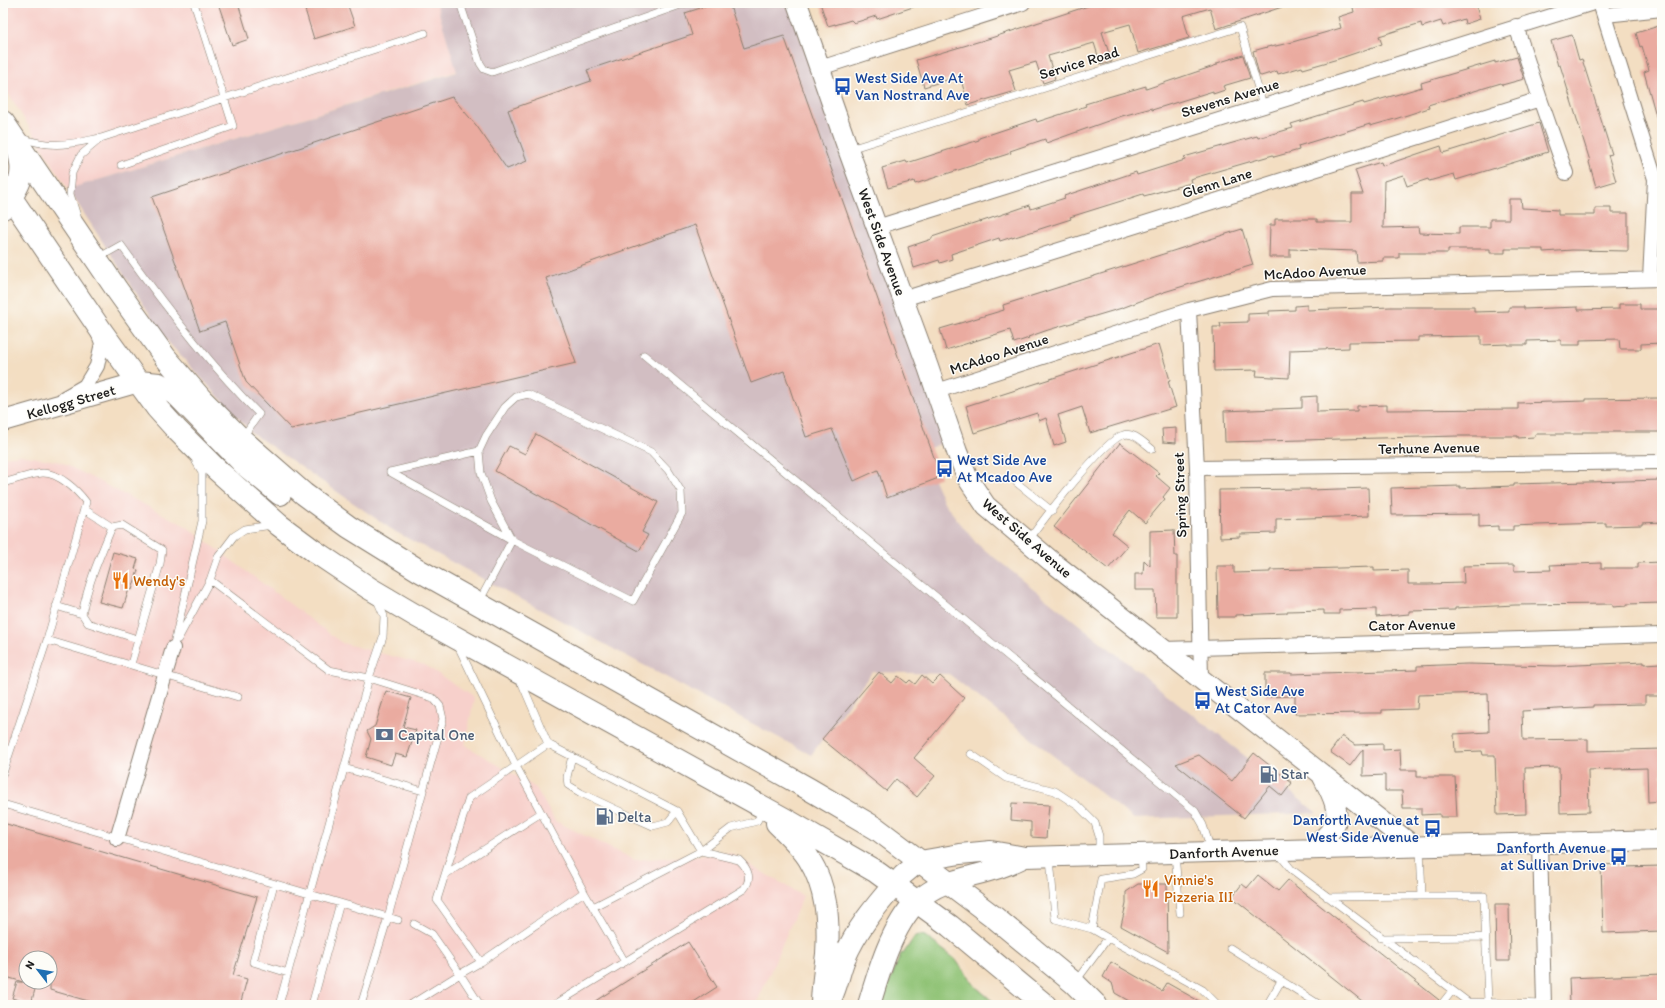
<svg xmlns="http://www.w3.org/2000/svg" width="1665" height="1008" font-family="Itim,sans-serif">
<rect width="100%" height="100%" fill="#fdfcf7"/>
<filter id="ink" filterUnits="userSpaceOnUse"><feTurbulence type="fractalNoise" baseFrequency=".025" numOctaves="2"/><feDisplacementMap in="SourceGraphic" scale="8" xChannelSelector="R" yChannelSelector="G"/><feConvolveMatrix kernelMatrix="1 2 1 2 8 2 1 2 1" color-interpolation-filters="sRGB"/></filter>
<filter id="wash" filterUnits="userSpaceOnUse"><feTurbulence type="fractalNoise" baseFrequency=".012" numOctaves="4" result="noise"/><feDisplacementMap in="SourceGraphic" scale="16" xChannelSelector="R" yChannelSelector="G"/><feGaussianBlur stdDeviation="0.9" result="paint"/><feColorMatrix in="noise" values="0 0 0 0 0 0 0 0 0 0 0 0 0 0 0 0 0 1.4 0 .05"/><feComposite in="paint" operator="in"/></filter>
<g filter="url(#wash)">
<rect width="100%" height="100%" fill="#f3dec2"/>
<path fill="#f7d0cb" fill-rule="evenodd" d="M3,3h433l21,68 -389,118 -65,-104z
M21,455l40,7 125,64 156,117 83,22 49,33 -9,47 71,43 19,33 80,39 95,-7 73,43 -47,109h-753v-548zM26,958h24v24h-24z"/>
<path fill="#d2bec2" d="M436,3h352l158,439 -25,9 24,53 31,39 341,270 -183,6 -185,-145 -77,-2 -61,83 -417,-224 -142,-98 -84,-91 -100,-153 389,-117z"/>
<path fill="#8fc274" stroke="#566f48" d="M920,935l5,1 30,23 21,28 21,18h-116l5,-21h3l12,-31 2,1 12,-18z"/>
<g id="blocks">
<path fill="#eaaba0" d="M218,3h20l11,36 -17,6z
M303,3h44l8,23 -41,13z
M716,3h13l15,45 40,-12 157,441 -54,21 -9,-28 -24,11 -22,-52 -26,8 -22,-66 -33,12 -56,-158 -149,53 30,85 -285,66 -45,-47 -21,-60 -25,9 -48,-134 300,-100 24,28 31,44 20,-8 -19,-51 83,-29 -4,-11 105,-35 -7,-22z
M820,3h98l1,2 -42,14 -1,-3 -22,7 -3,-3 -16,5v-1l-7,2z
M1097,3h188v3l-69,23 -6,-21 -27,8 6,22 -51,15 -8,-29 -28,8 10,30 -11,3 -7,-22 -28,8 -18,5 7,23 -12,4 -7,-21 -27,8 7,21 -48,14 -8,-29 -36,11 -8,-27 75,-22z
M1352,3h123l5,16 -15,5 -1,-5 -21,7 -2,-5 -19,6 -1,-4 -42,13 3,8 -44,15 -35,10 -1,-2 -24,7 -1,-3 -16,5 -2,-1 -6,-24 18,-5v1l18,-4 52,-15 -3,-11 16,-5z
M1662,25v97l-4,1 -14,-51 5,-2 -7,-24 -2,1 -4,-14z
M1572,35l7,25 3,-1 26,83 4,12 -4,1 8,26 -20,6 -7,-25 1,-1 -30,-96 -2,1 -7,-25z
M1243,55l7,23 -27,8 2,4 -12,4v-3l-61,19v-2l-30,8 -76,27 -1,-4 -35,12 1,2 -96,31 -1,-3 -26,7 -6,-20 24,-7 1,2 72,-23v-2l57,-19 1,3 37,-12 12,-4 -1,-2 23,-7 38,-11v3l71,-24v-2z
M1517,57l7,22 -22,6 -1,-2 -73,22 1,3 -34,11 -25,7v-2l-72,22 1,4 -25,7 -1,-2 -83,24 1,4 -47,13 -1,-2 -25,8 -48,15 1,2 -59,19v-1l-12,4 -1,-3 -48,16 1,5 -12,4 -1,-3 -25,8 -6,-21 24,-8v-2l48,-16v1l50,-17 1,4 34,-11 -1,-2 72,-24 1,3 35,-11 13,-4 -1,-3 73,-21 1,2 35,-10 -2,-4 72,-22 1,2 35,-10 23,-7 -1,-4 74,-22v2z
M1539,123l9,29 -92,28 -2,-6 -25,7 -1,-2 -21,7 -4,-11 -19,6 -1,47 35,-1 1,6 40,1v-7h31v-8h19v-20h12l1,9 36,2v5h37v-7h16v5h17v38l-56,-1 -29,2v-3h-38v4h-15v-4h-42v4h-49v5h-16v3l-26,1 -1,-11 -66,-2v8h-21l1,-32h5v-6h42v3h35v-28h11l-8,-24 26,-8 1,4 59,-20 2,7z
M1242,229l11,36 -89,27 -42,16 -74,22 -20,7 1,1 -15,5 -4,-13 -64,20 -6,-21 64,-19 -1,-5z
M1619,304h21v5h22v34l-21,1v5h-21l-1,-10 -39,1v5h-19v-5l-34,1v4h-19v-1l-27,1v-9l-63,1v4l-69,1v6l-59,2 -1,28 -33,-2 1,-6 -43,1 -1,-44h8l-1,-4 28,-1v-8l20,-1 1,4v-6l26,-1v-4l12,-1v5l84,-3h83v5l35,-1v-4h15v2l54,-2v3l41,-1z
M1159,344l11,36 -2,1 8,26 -86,26 -8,-26 -24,8 8,27 -12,4 -8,-28 -7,3 -2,-8 -63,20 -8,-27z
M1317,396v16l39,-1h1v-5l30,-1v5l131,-1v-6l68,-2v-2l72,-1h4v34h-80v2h-47v3l-17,1v-2h-60l-233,6 -1,-31 78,-3v-11z
M1176,428v15l-13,-1 -1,-13z
M536,434l122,68 -16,30 6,3 -9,16 -144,-80 14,-25 16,8z
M1120,443l39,30 -3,3 14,12 -7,9 2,2 -20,24 -15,-13 -18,23 16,13 -20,23 -54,-42z
M1662,480v42l-20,1v2l-36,1v-3l-69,2 -24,1v4h-15v-4l-19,1v-13l-87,1 -1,-27 69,-2v2l54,-2v-2z
M1368,488l1,28 -93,3v14l-36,1v3l-20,1 -1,-48 91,-1v1z
M1174,530l1,26h2v61h-21l-1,-27h-20v-16h8l1,-14 6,6v-35z
M113,552l25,7 -3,10 3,1 -6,20 -3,-1 -6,19 -24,-6z
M1662,562v41l-35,1v2l-14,1v-3l-98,1 -60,3v2l-46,1v3l-33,3v-8l-37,1v4h-15v-4l-37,1v2l-52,2v2h-17l-1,-51h17v7l36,-1v-2l104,-3v4l34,-1v14h20l36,-1 -1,-17 51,-1v6l37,-1 -1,-5 51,-2v5h37v-5z
M1644,662v2l16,-1 1,33h-16v8l-52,1v2l-71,4 1,29 65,-1v12l74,-2v52l-14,1 -1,-34 -59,2 1,42 -29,1 -1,-46 -34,1 1,46 -29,1 -2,-60h-12l-1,-4 -27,1 -1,-18 35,-2 -1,-39 -70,2 -1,14 -35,1v3h-14l-73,1v-18l-30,1v-24h26v1l126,-4v-4l50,-2 89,2z
M879,672l13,11 6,-7 9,7 3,-3 5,4 7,-9 10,9 8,-8 24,22 -50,60 21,18 -18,21 -21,-18 -10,12 -64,-52z
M386,691l25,7 -8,29 13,3 -9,27 -12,-3 -4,11 -25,-8 5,-18 -4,-8 8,-5z
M1342,736l13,9 28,-1v6l17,-1 1,21h16v7h38l2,40h-17v-3l-19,1v-7h-18l-1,-17h-17v-16l-22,1v-27l-13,17 -20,-14z
M1254,753l38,30 -10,13 -12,-10 -26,32 -68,-54 23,-9 33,26z
M1012,803l37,2 -3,33 -15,-1v-15l-20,-2z
M3,823l254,74 -24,78 14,4 -7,26h-138l-52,-15v-32h-24v24h11l-6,22 -19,-6 5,-16h6l-20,-6z
M1623,864v3l39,-1v65l-59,2 -2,-68z
M1258,875l20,16 10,-11 151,120 -3,5h-69l-135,-108 10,-13 5,4z
M1138,884h29l1,68 -47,-26 5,-22v-12z
M1495,904h14l1,57h-14z
M688,942l29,45 -28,18h-100z
M1111,962l51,29 5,-8 39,22h-70l-21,-12 -3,-10 -9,-6z
M1662,974v31h-92l-1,-27z"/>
</g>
</g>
<g filter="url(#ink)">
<use href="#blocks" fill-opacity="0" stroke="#887d6f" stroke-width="1"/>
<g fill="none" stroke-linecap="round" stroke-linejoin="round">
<defs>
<path id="lane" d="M460,3l20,60 4,6 8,3 194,-69
M21,138c33,11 47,6 80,0l324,-105
M850,149l390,-122 23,78
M121,165l112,-39 -39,-123
M77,216l-7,-22 2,-21 9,-18 19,-16
M98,258l23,-13c42,59 87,118 138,169l-17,24
M644,355l551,456 8,14 8,25
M390,472l122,68 121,61 49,-88 -1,-22 -13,-21 -17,-18 -123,-58 -12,3 -11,10 -19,29 -7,15 2,22 10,28 21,39 -33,62
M390,472l89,-21
M3,483c9,-2 31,-10 40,-10 16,0 34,17 43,29l-39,138
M1017,483l35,28
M84,509l28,18 10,-2 40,25 -2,14 -29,100
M1029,540c13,-19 75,-100 94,-105 10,-4 21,8 29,14
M210,580l119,90 40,8 64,20 7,8 3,13 -55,198 -27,88
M56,606l26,8c6,-31 18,-58 30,-87
M82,614l6,9 49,16
M178,639l32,-59 8,-23 16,-21 11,-7 27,-4
M458,646l58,120 32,-22 129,67 24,40 38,9c10,9 13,19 5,29l-190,116
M173,648l29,-127v-49l-6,-10
M520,679l28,65
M971,754l35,24 49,13 23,15 17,17 4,13v17
M572,756l-5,21 1,8 13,8 34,16 38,17 15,-4 9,-11
M344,768l79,23
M3,773l44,-133 191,57
M3,804l395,116
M1175,854l5,59
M1279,854l12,15 177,133 76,2
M1050,857l5,62 37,10 16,9 95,52 15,15
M446,874l95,-61
M274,884l-21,78 35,11
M584,892l41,70
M1422,896h62l4,107
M1327,897l95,-1 -2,-48
M593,907l108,-56 30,-23 26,-7 6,-10
M414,924l18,10 28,40 21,-12 103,-70 -68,-126 -47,32 -32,102 44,62
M1092,929l9,-50 32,-5 9,-5 -1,-14
M1381,938l105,-1
M1230,948l90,57
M1076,981l32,-43
M279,1005l90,-327 14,-41 1,-21 -7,-16
M312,1005l28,-102
M410,1005l50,-31 20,31
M1267,1005l14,-24
M1441,1005l11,-14"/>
<path id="street" d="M1600,3l55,176 -5,100
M1605,15l57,-6
M1516,26l24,73 26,74
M820,68l203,-65
M877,227l716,-224
M903,299l637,-200
M1189,310l8,158 4,212
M937,391l252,-81 83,-21 390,-10
M64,398l21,-12 12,-20 5,-23 -4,-11
M1197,468l465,-6
M1163,649l499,-14
M117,839l56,-191
M1540,843l4,162"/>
<path id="secondary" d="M797,3l51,146 80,218 29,85 11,27 18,27 65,55 362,285
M3,421l136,-39
M1312,849c7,-7 18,-15 22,-23 8,-16 -5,-37 -12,-51
M895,884l8,-9 17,-14 40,-7 31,-3 34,6 637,-17
M917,901c24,-22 53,-23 82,-33 9,-3 18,-7 26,-11"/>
<path id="highway" d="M3,122l114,168 48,67 37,43 39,39 63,55 45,33 71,44 389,218 68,40 117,88 80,66 22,22
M3,186l99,146 55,76 19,21 40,40 63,56 35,26 55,37 44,26 375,207 87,50 75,55 95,79
M3,208c17,-22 24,-34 14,-61
M139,382l20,2 19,12 67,69 35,29
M777,823c11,11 24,23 32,36 18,29 20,62 18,95 -2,17 -5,34 -5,51
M831,997c6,-12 8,-26 13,-38 12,-29 31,-52 51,-75
M869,1005c10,-34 23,-79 48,-104"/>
</defs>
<use href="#lane" stroke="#887d6f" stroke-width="8"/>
<use href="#street" stroke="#887d6f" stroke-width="16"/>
<use href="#secondary" stroke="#887d6f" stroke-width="22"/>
<use href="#highway" stroke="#887d6f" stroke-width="24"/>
<use href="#lane" stroke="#fff" stroke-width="7"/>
<use href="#street" stroke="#fff" stroke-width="14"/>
<use href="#secondary" stroke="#fff" stroke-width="20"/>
<use href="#highway" stroke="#fff" stroke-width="22"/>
</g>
</g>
<defs>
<symbol id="bus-bare" viewBox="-9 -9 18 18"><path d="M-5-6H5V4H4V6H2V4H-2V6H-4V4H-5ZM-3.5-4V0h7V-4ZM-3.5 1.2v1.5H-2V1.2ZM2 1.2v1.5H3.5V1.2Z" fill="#1a4fb4" stroke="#fdfcf7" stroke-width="2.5" paint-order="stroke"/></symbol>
<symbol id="restaurant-bare" viewBox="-9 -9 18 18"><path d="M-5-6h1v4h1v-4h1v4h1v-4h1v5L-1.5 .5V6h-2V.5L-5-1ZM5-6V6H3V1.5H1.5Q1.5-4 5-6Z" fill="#e8710a" stroke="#fdfcf7" stroke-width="2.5" paint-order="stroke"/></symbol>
<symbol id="bank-bare" viewBox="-9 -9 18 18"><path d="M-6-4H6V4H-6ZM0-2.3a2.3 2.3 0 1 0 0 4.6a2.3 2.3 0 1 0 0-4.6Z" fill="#5c6f8a" stroke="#fdfcf7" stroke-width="2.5" paint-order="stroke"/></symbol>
<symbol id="fuel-bare" viewBox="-9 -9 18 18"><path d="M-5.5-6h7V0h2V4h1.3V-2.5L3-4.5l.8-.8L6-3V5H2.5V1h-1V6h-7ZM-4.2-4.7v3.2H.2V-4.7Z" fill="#5c6f8a" stroke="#fdfcf7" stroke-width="2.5" paint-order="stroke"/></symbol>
</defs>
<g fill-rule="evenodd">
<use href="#bus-bare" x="830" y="74" width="25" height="25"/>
<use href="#bus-bare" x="932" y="456" width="25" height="25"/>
<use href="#restaurant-bare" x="108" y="568" width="25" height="25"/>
<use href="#bus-bare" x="1190" y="688" width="25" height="25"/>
<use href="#bank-bare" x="372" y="722" width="25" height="25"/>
<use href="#fuel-bare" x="1256" y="762" width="25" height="25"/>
<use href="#fuel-bare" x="592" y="804" width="25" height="25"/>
<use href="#bus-bare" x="1420" y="816" width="25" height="25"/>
<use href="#bus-bare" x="1606" y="844" width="25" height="25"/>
<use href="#restaurant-bare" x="1138" y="876" width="25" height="25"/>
</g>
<g text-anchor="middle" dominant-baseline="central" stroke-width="3" stroke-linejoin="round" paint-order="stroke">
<g font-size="15" fill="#1c1c1c" stroke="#fdfcf7">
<text transform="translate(1079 63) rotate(-17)">Service Road</text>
<text transform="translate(1230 98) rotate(-17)">Stevens Avenue</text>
<text transform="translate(1217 183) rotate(-17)">Glenn Lane</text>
<text transform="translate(882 242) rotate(70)">West Side Avenue</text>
<text transform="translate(1315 272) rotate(-3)">McAdoo Avenue</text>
<text transform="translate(999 354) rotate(-18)">McAdoo Avenue</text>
<text transform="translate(71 402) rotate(-16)">Kellogg Street</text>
<text transform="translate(1429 448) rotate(-1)">Terhune Avenue</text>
<text transform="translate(1180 495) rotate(-92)">Spring Street</text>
<text transform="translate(1027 538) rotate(41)">West Side Avenue</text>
<text transform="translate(1412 625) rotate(-1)">Cator Avenue</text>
<text transform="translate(1224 852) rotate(-2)">Danforth Avenue</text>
</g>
<g font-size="15" fill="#164399" stroke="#fdfcf7" text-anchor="start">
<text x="855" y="78">West Side Ave At<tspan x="855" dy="17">Van Nostrand Ave</tspan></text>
<text x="957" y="460">West Side Ave<tspan x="957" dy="17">At Mcadoo Ave</tspan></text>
<text x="1215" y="691">West Side Ave<tspan x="1215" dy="17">At Cator Ave</tspan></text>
<text x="1419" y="820" text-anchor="end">Danforth Avenue at<tspan x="1419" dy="17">West Side Avenue</tspan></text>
<text x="1606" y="848" text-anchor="end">Danforth Avenue<tspan x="1606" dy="17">at Sullivan Drive</tspan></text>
</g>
<g font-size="15" fill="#c56008" stroke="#fdfcf7" text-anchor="start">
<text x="133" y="581">Wendy's</text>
<text x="1164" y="880">Vinnie's<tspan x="1164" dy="17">Pizzeria III</tspan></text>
</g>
<g font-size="15" fill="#4e5e75" stroke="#fdfcf7" text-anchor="start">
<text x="398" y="735">Capital One</text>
<text x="1281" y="774">Star</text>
<text x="617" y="817">Delta</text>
</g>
</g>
<rect width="1665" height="1008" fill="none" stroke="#fdfcf7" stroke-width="16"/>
<g transform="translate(38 970) rotate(301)"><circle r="19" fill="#fdfcf7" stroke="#a3a29f"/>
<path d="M0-3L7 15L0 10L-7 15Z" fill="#1f6fb2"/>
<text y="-6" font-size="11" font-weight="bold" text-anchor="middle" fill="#1c1c1c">N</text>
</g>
</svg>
